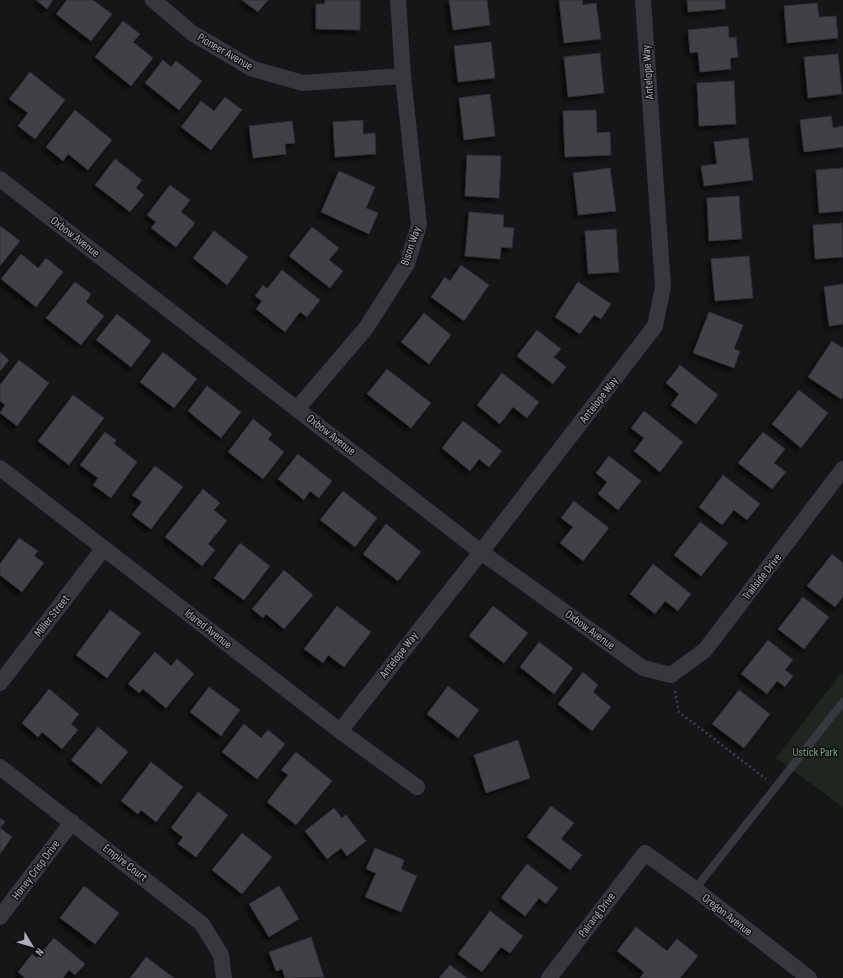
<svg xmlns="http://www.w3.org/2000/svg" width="843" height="978" font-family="'Sofia Sans Condensed',sans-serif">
<defs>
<filter id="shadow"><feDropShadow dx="-3.5" dy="3.5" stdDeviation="2" flood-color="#0009"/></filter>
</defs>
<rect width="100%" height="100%" fill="#161618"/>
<path fill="#1e261f" d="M843,671v136l-67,-49z"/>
<path fill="#404145" stroke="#303034" filter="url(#shadow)" d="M36,0h17l-6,9z
M67,0h26l19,14 -21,27 -35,-27z
M242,0h26l-10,12z
M325,0h35v30l-44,-1v-25h9z
M449,0h38l3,25 -37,5z
M559,0h23l1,5 13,-2 5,36 -37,4z
M687,0h38v9l-37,3z
M817,3l2,14 17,-1 2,22 -51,5 -3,-37z
M123,21l17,13 -7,8 20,16 -22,28 -36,-29z
M728,26l1,12 7,-1 2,20 -8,1 1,11 -31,3 -2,-20 -8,1 -2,-23z
M491,42l4,36 -37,4 -4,-36z
M600,53l4,40 -36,4 -4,-40z
M838,54l4,40 -34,4 -4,-41z
M163,60l8,7 5,-6 26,20 -23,29 -34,-27z
M30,72l35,28 -30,39 -17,-13 10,-13 -19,-14z
M734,81l2,43 -37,2 -2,-43z
M490,94l5,42 -31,4 -5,-42z
M225,97l17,13 -31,40 -30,-23 20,-26 13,10z
M75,110l37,30 -24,30 -20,-16 -5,7 -17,-14z
M596,110l1,23 13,-1 1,23 -46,2 -2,-46z
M831,116l2,12 10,-2v21l-39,5 -4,-32z
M363,120v14l12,-1 1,21 -41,3 -2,-35z
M292,121l3,22 -10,1 1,10 -33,4 -4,-32z
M748,138l5,42 -49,6 -3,-20 16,-2 -3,-22z
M467,155l34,1 -2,42 -34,-2z
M115,159l27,21 -6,8 8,7 -14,17 -35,-27z
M610,168l6,43 -38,4 -5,-42z
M843,168v43l-24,2 -3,-43z
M339,171l36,16 -9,21 12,5 -9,21 -48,-22z
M170,185l20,15 -9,12 14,11 -19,24 -25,-19 5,-6 -9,-7z
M739,196l3,43 -33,2 -2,-43z
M469,212l35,3 -1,12 11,1 -2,20 -11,-1 -1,12 -35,-3z
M842,223l1,34 -28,2 -2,-34z
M0,226l20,15 -20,25z
M312,227l27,21 -10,12 14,11 -13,17 -41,-32z
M616,229l3,43 -31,2 -3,-43z
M214,231l34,26 -21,28 -34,-27z
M21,254l17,14 8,-10 17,14 -27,35 -35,-28z
M749,256l4,42 -38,3 -4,-42z
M461,265l28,20 -25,36 -33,-24 14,-20 5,4z
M282,270l38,30 -13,17 -7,-5 -15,20 -29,-23 6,-8 -7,-5 8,-11 4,4z
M75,282l16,12 -5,8 18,14 -23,29 -35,-27z
M578,282l33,22 -10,15 -7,-4 -14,19 -25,-17z
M843,284v40l-14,2 -5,-39z
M709,312l34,13 -9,24 6,2 -6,17 -41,-15z
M424,313l27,22 -22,29 -28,-22z
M117,314l34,27 -20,26 -35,-27z
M537,330l24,19 -7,8 12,10 -13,17 -36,-28z
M832,341l11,7v49l-2,2 -33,-22z
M0,352l9,8 -9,11z
M163,352l34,27 -23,29 -34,-26z
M19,360l30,23 -32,43 -17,-13 5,-8 -5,-4v-16z
M680,365l38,30 -22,29 -25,-19 8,-11 -13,-11z
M387,369l44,34 -20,25 -44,-34z
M502,373l37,29 -12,16 -14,-11 -13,17 -23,-19z
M207,386l34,26 -20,26 -33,-27z
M799,390l29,23 -27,35 -29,-24z
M73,395l31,23 -35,47 -31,-24z
M644,411l39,31 -23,30 -26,-21 10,-13 -13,-10z
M253,419l19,15 -4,5 16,13 -21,27 -35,-27z
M463,421l39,30 -13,16 -10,-8 -9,12 -28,-23z
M105,432l11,8 -2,4 23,18 -26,36 -18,-13 5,-7 -18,-13z
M763,432l22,17 -11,14 12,9 -14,17 -34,-26z
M298,454l34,27 -13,17 -9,-7 -6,9 -26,-21z
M609,456l32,25 -23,29 -20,-16 9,-12 -11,-9z
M155,466l28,21 -32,42 -19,-14 10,-13 -10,-7z
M723,475l37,29 -13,16 -13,-10 -12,15 -23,-18z
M203,489l17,14 -6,7 13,11 -19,23 7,6 -13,16 -37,-29z
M343,491l34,27 -22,29 -35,-27z
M574,501l35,27 -26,33 -23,-18 13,-16 -12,-9z
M700,522l28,21 -27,33 -27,-21z
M386,524l35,28 -23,29 -35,-27z
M19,538l19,13 -4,5 10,7 -22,29 -22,-17v-11z
M240,543l30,23 -26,34 -30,-22z
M832,554l11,9v34l-8,10 -28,-21z
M653,564l38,30 -13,17 -13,-10 -10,13 -25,-20z
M284,570l29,25 -29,34 -18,-15 -3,4 -11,-9z
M803,597l26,20 -25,32 -26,-20z
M337,606l34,26 -27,35 -16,-12 -5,8 -19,-14z
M493,606l35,27 -24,30 -35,-27z
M110,610l31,23 -34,45 -31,-23z
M768,640l25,20 -8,10 8,6 -8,11 -8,-6 -10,13 -26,-20z
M539,642l34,26 -19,26 -34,-27z
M155,652l16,14 6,-7 17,15 -28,34 -23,-19 -4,4 -11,-9z
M583,672l15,13 -5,7 18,15 -19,24 -34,-27z
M448,686l31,24 -21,28 -31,-24z
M209,687l31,23 -19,26 -31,-24z
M49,689l30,25 -8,10 7,6 -16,19 -20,-17 -4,5 -16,-14z
M739,690l31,24 -26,34 -32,-24z
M244,724l17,14 7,-8 17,14 -28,35 -35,-27z
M98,727l30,25 -27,32 -30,-24z
M518,740l12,38 -44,15 -12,-38z
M296,752l36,29 -36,44 -29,-23 21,-27 -7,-5z
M151,762l32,25 -27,35 -15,-12 -3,4 -17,-13z
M198,792l30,23 -32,42 -18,-13 5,-7 -12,-9z
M551,806l23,17 -13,16 21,16 -12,15 -43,-33z
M334,808l8,10 4,-3 20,26 -19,15 -6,-8 -14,11 -22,-28z
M0,818l5,4 -5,6 12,9 -12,17z
M242,833l30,24 -30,37 -30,-24z
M375,848l29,12 -3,9 16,7 -16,36 -36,-15 11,-24 -10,-4z
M527,864l31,24 -12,16 -7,-6 -14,18 -24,-18z
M84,886l35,27 -24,31 -35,-26z
M279,886l20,33 -30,18 -20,-33z
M490,911l33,25 -13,17 -9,-6 -19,25 -24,-18z
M636,927l31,24 10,-12 21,17 -18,22h-40l4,-6 -27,-21z
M311,937l13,40 -39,1 -3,-9 -6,2 -7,-19z
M54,938l31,26 -10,11 -6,-5 -6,8h-38l-7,-6 14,-18 5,4z
M146,957l28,21h-44z
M450,965l17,13h-28z"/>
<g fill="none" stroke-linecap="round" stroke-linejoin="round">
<path stroke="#3d3f44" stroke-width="2.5" stroke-dasharray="2 3" stroke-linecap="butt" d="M675,691l4,21 87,67"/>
<path stroke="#37383d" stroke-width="8" d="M695,889l148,-187"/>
<path stroke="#37383d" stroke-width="16" d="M153,0l39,33 61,36 50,14 100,-7
M0,179l481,373 162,116 28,7 34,-25 138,-181
M297,409l69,-81 41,-64 12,-39 -16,-149 -5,-76
M0,468l340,263 77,56
M0,683l104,-135
M340,731l141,-179 174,-226 8,-39 -20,-287
M0,767l202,157 19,31 3,23
M0,917l72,-95
M549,978l96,-125 50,36 114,89"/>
</g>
<g text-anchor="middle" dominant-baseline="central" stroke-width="3" stroke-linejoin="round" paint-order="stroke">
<g font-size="12" fill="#a8adb8" stroke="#111113">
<text transform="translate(225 52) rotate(30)">Pioneer Avenue</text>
<text transform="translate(648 72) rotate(-94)">Antelope Way</text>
<text transform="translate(75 237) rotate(38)">Oxbow Avenue</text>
<text transform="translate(411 246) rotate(-71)">Bison Way</text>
<text transform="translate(599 400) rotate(-52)">Antelope Way</text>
<text transform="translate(331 435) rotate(38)">Oxbow Avenue</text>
<text transform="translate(762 577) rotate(-52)">Trailside Drive</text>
<text transform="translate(52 616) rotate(-52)">Miller Street</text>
<text transform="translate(208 629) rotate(38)">Idared Avenue</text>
<text transform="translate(590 630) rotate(36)">Oxbow Avenue</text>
<text transform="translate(399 655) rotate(-52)">Antelope Way</text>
<text transform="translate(125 863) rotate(38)">Empire Court</text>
<text transform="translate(36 870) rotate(-53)">Honey Crisp Drive</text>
<text transform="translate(597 915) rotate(-53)">Palrang Drive</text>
<text transform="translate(727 915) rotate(38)">Oregon Avenue</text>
</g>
<g font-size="12" fill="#7fa381" stroke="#111113">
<text x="815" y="752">Ustick Park</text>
</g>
</g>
<g transform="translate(32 946) rotate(128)" stroke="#111113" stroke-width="3" paint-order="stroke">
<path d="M0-3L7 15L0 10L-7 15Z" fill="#a8adb8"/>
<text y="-6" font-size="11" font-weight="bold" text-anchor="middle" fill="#a8adb8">N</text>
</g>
</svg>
